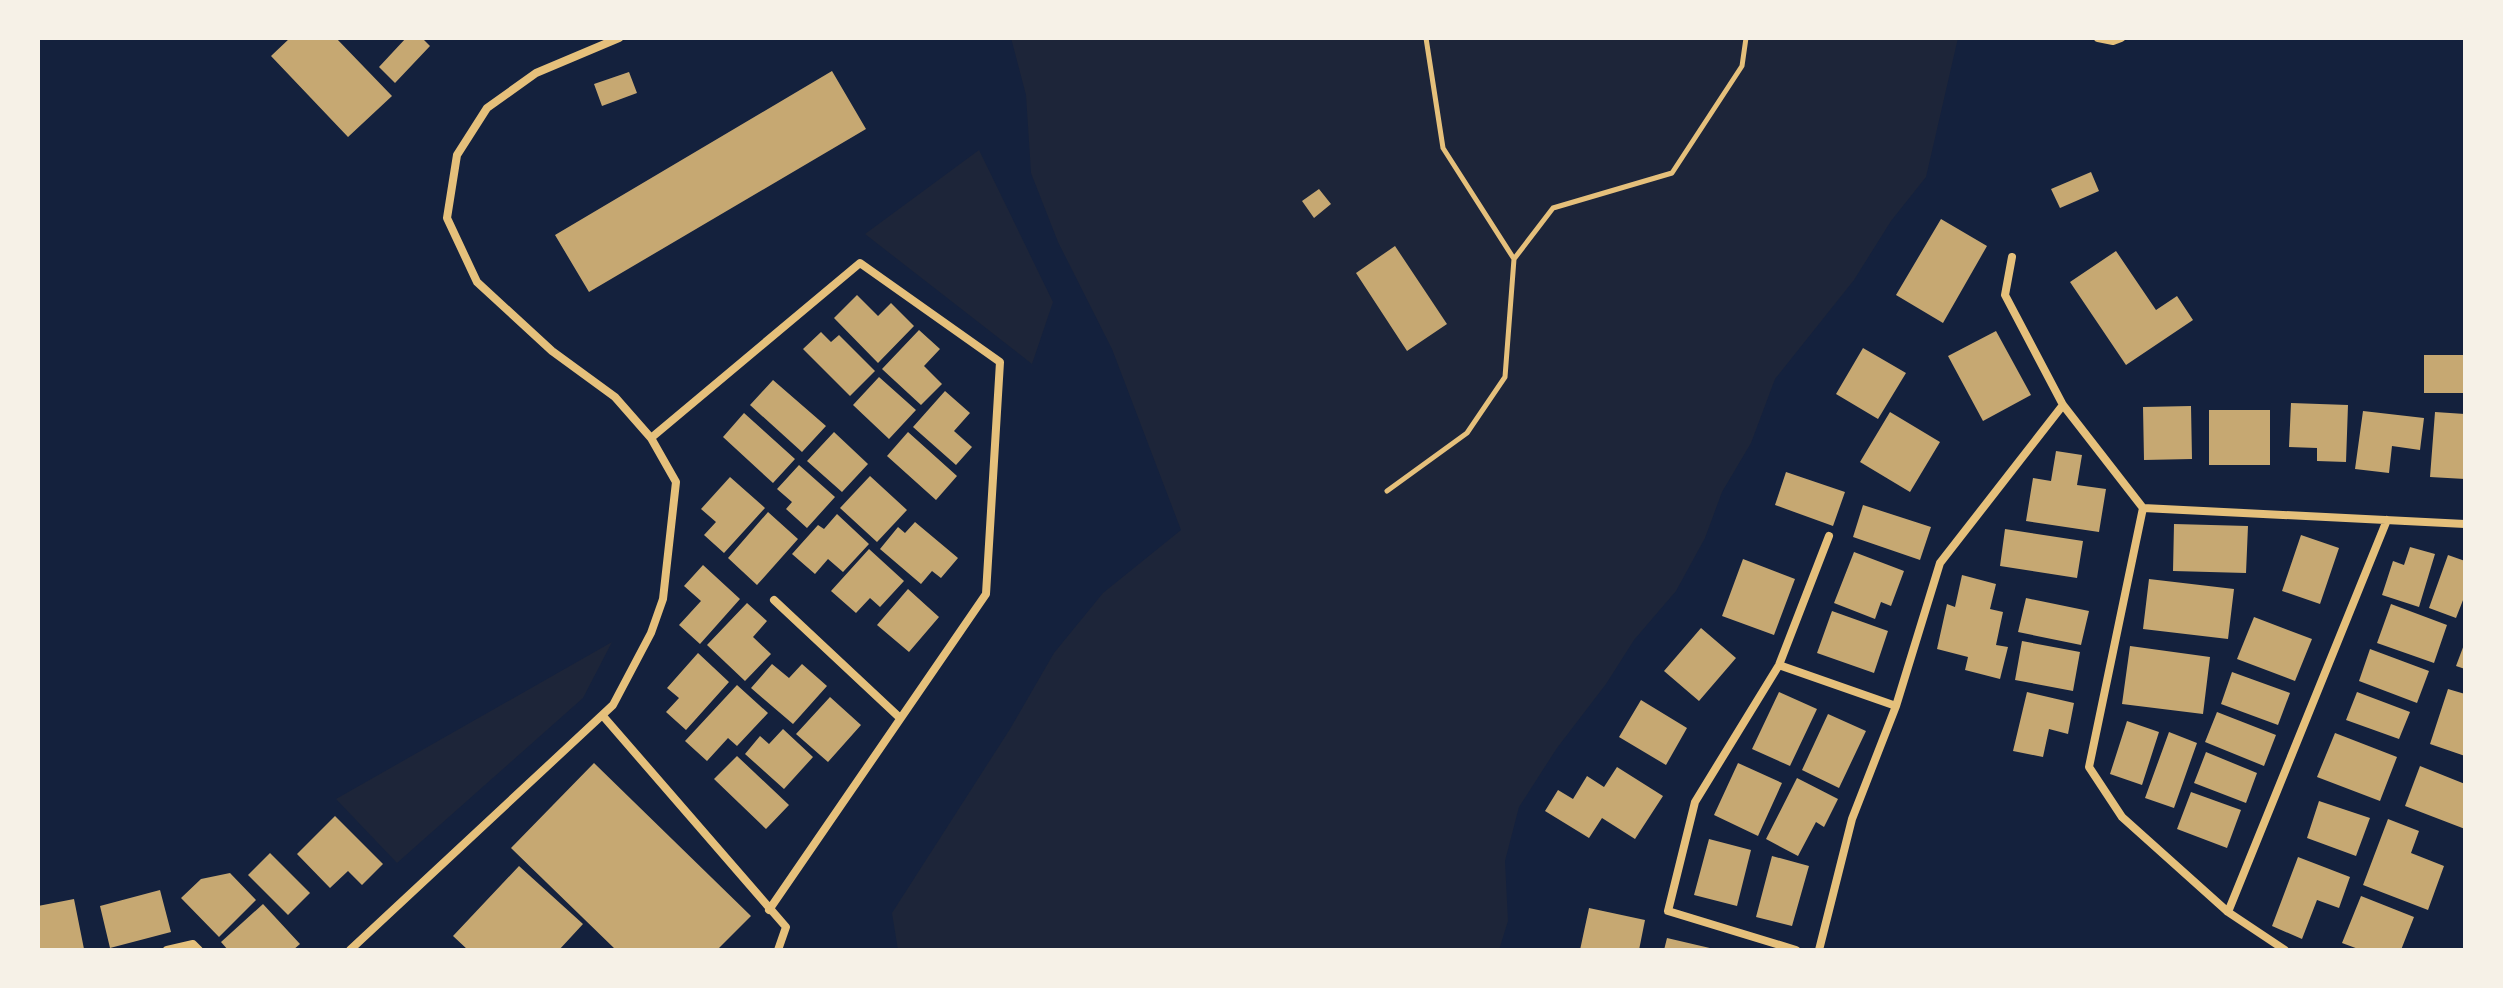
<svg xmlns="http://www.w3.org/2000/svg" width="2503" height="988" font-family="Signika,sans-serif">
<rect width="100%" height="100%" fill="#14213d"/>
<path fill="#1d2539" d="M1011,38h947l-32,139 -35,44 -37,59 -79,99 -24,64 -29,49 -17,46 -29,53 -42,49 -28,44 -49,64 -38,59 -14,54 3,60 -9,29h-601l-6,-37 118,-184 44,-76 49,-60 78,-63 -69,-181 -54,-107 -27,-69 -5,-78z
M979,150l74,152 -21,62 -167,-130z
M612,642l-29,56 -186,165 -61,-64z"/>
<path fill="#c6a872" d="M290,38h46l56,58 -44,41 -77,-81z
M406,38h16l8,8 -35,37 -16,-16z
M832,71l34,58 -277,163 -34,-57z
M629,72l8,21 -35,13 -8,-22z
M2091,172l8,19 -39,17 -9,-19z
M1319,189l12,15 -17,14 -12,-17z
M1941,219l46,27 -44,77 -47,-28z
M1395,246l52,78 -40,27 -51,-78z
M2116,251l40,59 21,-14 16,24 -67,45 -56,-83z
M857,295l21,21 13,-13 23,23 -36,37 -44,-45z
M919,330l21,19 -16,17 18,18 -21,21 -39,-36z
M1996,331l35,64 -48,26 -35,-65z
M821,332l10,10 8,-7 36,36 -25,25 -47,-47z
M1863,348l43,25 -28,46 -42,-25z
M2424,355h41v38h-41z
M879,377l37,33 -27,29 -36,-34z
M773,380l53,46 -24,26 -52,-47z
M945,391l25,22 -16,18 18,16 -16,18 -43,-38z
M2291,403l57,2 -2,57 -29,-1v-13l-28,-1z
M2191,406l1,53 -48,1 -1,-53z
M2209,410h61v55h-61z
M2363,411l61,7 -4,32 -28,-4 -3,27 -34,-4z
M1890,412l50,30 -30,50 -50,-30z
M2435,412l30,2v65l-35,-2z
M744,413l51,46 -22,24 -50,-46z
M834,432l34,32 -26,28 -35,-31z
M908,432l49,44 -21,24 -49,-44z
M2056,451l26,4 -5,30 29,4 -7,43 -73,-11 7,-43 18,3z
M799,465l36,32 -28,31 -21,-19 6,-7 -15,-13z
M1786,472l59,20 -12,34 -58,-21z
M870,476l37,34 -30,32 -37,-34z
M730,477l35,31 -41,45 -20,-18 12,-13 -15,-13z
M1863,505l68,22 -11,33 -67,-23z
M768,512l30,27 -41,46 -29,-27z
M837,514l32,30 -26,28 -15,-13 -13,15 -23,-20 26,-29 6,4z
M915,522l43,36 -17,20 -9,-7 -11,13 -41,-35 18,-22 7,6z
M2174,524l74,2 -2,47 -73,-2z
M2005,529l78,12 -6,37 -77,-12z
M2301,535l38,13 -19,56 -38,-13z
M2410,547l25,7 -16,53 -37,-12 11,-34 11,4z
M869,549l35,32 -24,26 -10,-9 -14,15 -25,-22z
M1854,552l50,19 -13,35 -10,-4 -6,17 -41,-16z
M2448,555l17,6v34l-9,23 -27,-10z
M1743,559l52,20 -21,56 -52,-19z
M703,565l37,34 -40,45 -21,-19 22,-24 -17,-15z
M1962,575l34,9 -6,25 13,3 -7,33 12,2 -8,32 -35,-9 3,-13 -31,-8 10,-45 8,3z
M2149,579l85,10 -6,50 -85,-10z
M908,589l31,28 -30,35 -32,-27z
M2026,598l63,13 -8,34 -63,-13z
M747,603l20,18 -14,16 18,17 -26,27 -38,-36z
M2391,604l56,21 -13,38 -57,-20z
M1832,611l56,20 -14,42 -57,-20z
M2254,617l58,22 -17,42 -58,-22z
M1701,628l35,30 -37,43 -35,-30z
M2022,641l58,11 -7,39 -58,-11z
M2465,642v27l-9,-3z
M2130,646l80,11 -7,57 -81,-10z
M2370,649l59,22 -12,32 -58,-22z
M698,653l31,29 -43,48 -20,-18 13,-14 -12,-10z
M772,664l17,14 13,-14 25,22 -34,38 -42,-36z
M2232,672l58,21 -12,32 -57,-21z
M737,685l31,28 -31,33 -9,-8 -21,23 -22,-20z
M2448,689l17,5v62l-35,-12z
M1779,692l38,17 -27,57 -38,-17z
M2027,692l47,11 -6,31 -19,-5 -6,28 -30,-6z
M2357,692l53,20 -11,27 -53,-19z
M830,697l31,28 -33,37 -32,-28z
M1641,700l46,28 -21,37 -47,-28z
M2217,712l59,23 -12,31 -59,-24z
M1828,714l38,17 -27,57 -37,-18z
M2127,721l32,11 -17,53 -32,-11z
M783,729l30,28 -29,32 -39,-35 15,-18 9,8z
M2169,732l28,11 -23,65 -29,-10z
M2335,733l62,24 -17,44 -63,-24z
M2206,752l51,21 -11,30 -52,-20z
M737,756l52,49 -23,24 -52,-50z
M594,763l157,153 -34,34h-101l-105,-102z
M1738,763l44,20 -24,53 -44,-21z
M2420,766l45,18v45l-60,-23z
M1617,767l46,29 -28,43 -33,-21 -13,20 -44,-27 13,-21 15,9 14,-23 17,11z
M1797,778l41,21 -14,28 -8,-5 -18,34 -32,-17z
M2191,792l50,18 -14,38 -50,-19z
M2319,801l51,17 -14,38 -49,-18z
M335,816l48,48 -21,21 -14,-14 -18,17 -33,-34z
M2388,819l31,12 -8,22 33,13 -16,44 -65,-25z
M1709,839l42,11 -14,56 -43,-11z
M270,853l40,40 -22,22 -40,-40z
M1772,856l37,10 -17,60 -36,-9z
M2298,857l52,20 -11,31 -22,-8 -15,39 -30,-13z
M519,866l64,58 -24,26h-91l-15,-14z
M230,873l26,27 -37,37 -38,-39 20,-19z
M160,890l11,42 -61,16 -10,-42z
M2361,896l53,21 -13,33h-40l-19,-7z
M74,899l10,50 -46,1v-44z
M263,904l37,40 -7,6h-65l-7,-8z
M1589,908l56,12 -6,30h-59z
M1667,938l47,11v1h-50z"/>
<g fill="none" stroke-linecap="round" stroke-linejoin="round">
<path stroke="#e5c07b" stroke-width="5" d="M1514,259l39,-51 119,-35 70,-107 4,-28
M1387,491l80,-58 38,-56 9,-118 -71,-111 -17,-110"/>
<path stroke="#e5c07b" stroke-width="8" d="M2098,38l15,3 8,-3
M2012,257l-7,38 58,110 80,103 322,16
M651,438l209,-175 140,99 -14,232 -217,316
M2143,508l-54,259 33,50 106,95 57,38
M774,600l126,118
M1779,665l117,41
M603,716l183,211 -8,23
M2228,912l159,-392
M167,950l26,-6 6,6
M350,950l263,-245 38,-72 12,-34 13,-117 -25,-44 -36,-41 -63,-46 -75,-69 -30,-64 10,-63 30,-47 49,-35 83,-35
M1796,950l-128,-39 27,-109 84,-137 50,-129
M1819,950l33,-131 44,-113 44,-143 123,-158"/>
</g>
<rect width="2503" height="988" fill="none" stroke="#f6f1e7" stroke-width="80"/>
</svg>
